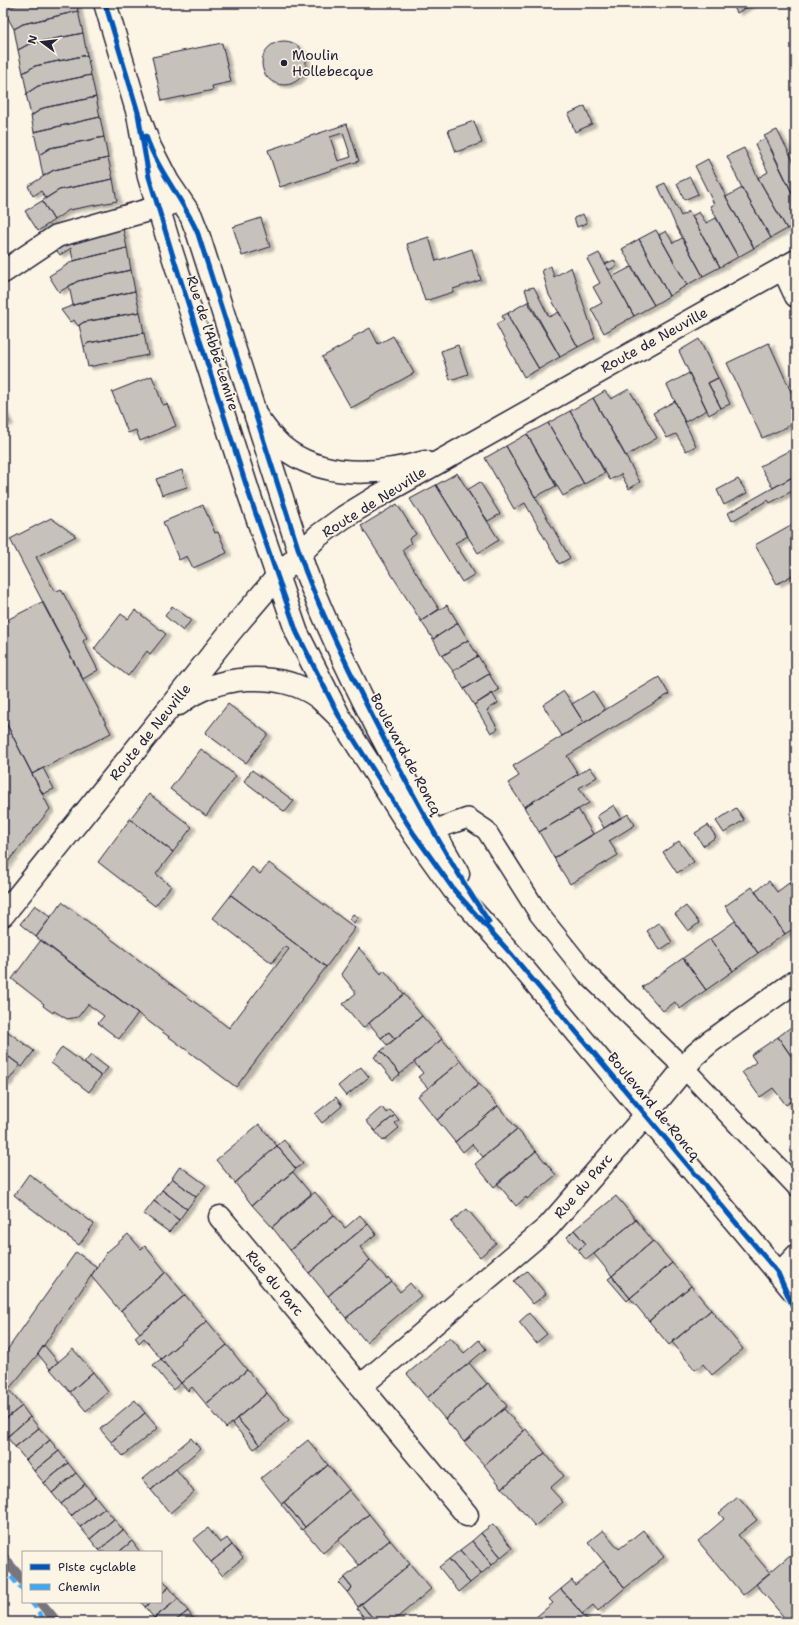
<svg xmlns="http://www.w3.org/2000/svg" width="799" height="1625" font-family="'Shantell Sans',sans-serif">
<defs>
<filter id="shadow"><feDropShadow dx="4.5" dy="2.5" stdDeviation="1" flood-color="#0004"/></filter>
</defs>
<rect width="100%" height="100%" fill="#fcf5e5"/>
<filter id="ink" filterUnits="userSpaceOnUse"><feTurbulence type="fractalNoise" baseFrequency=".025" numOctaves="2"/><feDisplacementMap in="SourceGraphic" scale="8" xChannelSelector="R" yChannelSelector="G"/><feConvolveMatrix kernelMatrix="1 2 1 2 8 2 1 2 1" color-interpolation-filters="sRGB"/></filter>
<g filter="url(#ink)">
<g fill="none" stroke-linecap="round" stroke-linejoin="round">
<path stroke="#78757e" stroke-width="10" d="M3,1557l20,24
M40,1602l17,20"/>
</g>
<path fill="#c6c1bb" stroke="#22223b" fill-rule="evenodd" filter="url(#shadow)" d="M20,3h57l1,8 -55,13 -9,5 -10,-18z
M732,3h22l-17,10z
M78,11l5,22 -54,11 -11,6 -4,-21 9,-5z
M83,33l4,22 -52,11 -12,7 -5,-23 11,-6z
M262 63a22 22 0 1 1 44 0a22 22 0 1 1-44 0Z
M222,43l9,39 -19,4 1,4 -51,11 -10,-44z
M87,55l4,20 -53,11 -11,7 -4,-20 12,-7z
M91,75l5,22 -53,11 -12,8 -5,-22 12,-8z
M96,97l4,20 -66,15 -3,-16 12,-8z
M585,106l7,18 -17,8 -7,-18z
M100,117l4,20 -54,11 -11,7 -5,-23z
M474,121l8,22 -26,9 -8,-22z
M347,124l12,37 -79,26 -12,-37zM343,133l8,24 -13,4 -8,-24z
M777,130l19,36v35l-32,-65z
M104,137l4,21 -54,12 -11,6 -4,-21 11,-7z
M766,138l30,63v23l-9,5 -29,-51 10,-6 -13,-28z
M744,148l14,30 29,51 -16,9 -29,-50 -15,-32z
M108,158l5,21 -54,11 -13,8 -5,-7 -8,5 -5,-10 26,-16z
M708,159l18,38 28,51 -16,9 -28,-51 4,-2 -19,-38z
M690,177l8,17 -14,6 -7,-17z
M113,179l4,22 -48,9 -15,10 -12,-19 17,-11z
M665,183l16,33 8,-5 31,56 -17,9 -27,-50 -18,-40z
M742,188l29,50 -17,10 -28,-51z
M42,201l12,19 -16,11 -13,-20z
M699,212l7,11 10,-5 22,39 -18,10 -28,-51z
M583,214l4,9 -10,4 -3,-9z
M261,218l9,29 -28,9 -9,-29z
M123,228l4,20 -54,13 -2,-13 -11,7 -6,-8z
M656,230l31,55 -18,11 -30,-57z
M666,231l7,12 9,-5 21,38 -16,9 -28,-50z
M429,237l7,24 36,-12 9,31 -28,9v3l-28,9 -18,-57z
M639,239l30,57 -15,9 -32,-56z
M127,248l4,22 -53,11 -19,11 -10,-16 24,-15z
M599,253l35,63 -30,17 -13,-24 11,-6 -9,-16 7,-4 -13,-24z
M614,260l3,6 -8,4 -4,-6z
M551,266l3,11 17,-10 24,71 -17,9 -29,-52 -7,-25z
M631,267l23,38 -20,11 -22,-39z
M131,270l4,21 -62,14 -4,-19 9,-5z
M534,287l15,30 10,-5 19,35 -18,10 -30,-51 -5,-17z
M135,291l5,21 -56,10 -6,4 -4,-6 -4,2 -9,-12 21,-8z
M529,301l31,56 -21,12 -29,-49 -2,-7z
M140,312l4,21 -56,10 -4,4 -5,-22 5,-3z
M508,313l2,7 29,49 -15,8 -28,-53 8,-4 -2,-4z
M370,328l8,16 15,-8 21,37 -63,35 -29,-51 31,-17 -2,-2z
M144,333l4,22 -60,12 -4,-20 4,-4z
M699,339l19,39 -10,5 13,25 -12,7 -30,-64z
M769,343l27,60v20l-34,15 -35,-75z
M458,345l10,29 -18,6 -9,-29z
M689,373l18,37 -22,12 -18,-37z
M152,376l11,29 4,-1 9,22 -36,15 -4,-11 -8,3 -16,-41z
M718,378l12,26 -9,4 -13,-25z
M629,389l28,49 -31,18 -33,-58 12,-7 6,8z
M593,398l47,84 -11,7 -8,-15 -11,6 -40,-69z
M675,401l21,45 -10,5 -10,-17 -9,4 -14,-25z
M3,410l6,12 -6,3z
M570,411l35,62 -21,11 -36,-61z
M548,423l36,61 -21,12 -36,-62z
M527,434l29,52 -21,11 -29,-51z
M506,446l64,112 -11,6 -34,-61 -11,6 -29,-51z
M796,447v28l-23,13 -13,-22z
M182,470l5,17 -25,8 -6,-16z
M457,473l42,67 -21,13 -42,-68z
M796,475v14l-26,14 -2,-3 -36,21 -4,-8z
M738,479l9,14 -23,12 -7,-15z
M480,482l20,32 -12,7 -21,-31z
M436,485l32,51 -13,7 20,31 -13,8 -52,-83z
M397,504l19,30 -7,5 2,4 -9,7 37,59 -18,12 -60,-95z
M203,505l12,28 3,-1 9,21 -34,15 -6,-12 -8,4 -16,-38z
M51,518l25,18 -40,21 19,35 6,-3 26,49 -4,3 15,29 -15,9 -73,-140z
M796,522v51l-19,11 -22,-39z
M42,602l69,131 -79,41 -29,-57v-95z
M447,605l11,18 -25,16 -12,-18z
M172,606l19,14 -8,11 -18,-15z
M135,610l31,24 -16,20 -3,-3 -19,25 -34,-27 27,-35 7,5z
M458,623l10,17 -26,16 -9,-17z
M468,640l10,16 -25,15 -11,-15z
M478,656l11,18 -25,15 -11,-18z
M489,674l10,16 -25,15 -10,-16z
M659,677l10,17 -102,62 11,18 -54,33 -16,-24 11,-7 -6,-10z
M564,691l20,32 -22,13 -19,-31z
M593,691l12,19 -21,13 -12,-19z
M492,693l6,10 -11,7 11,19 -7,4 -17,-28z
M228,704l40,30 -22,29 -41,-30z
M3,717l47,92 -47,59z
M201,749l35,27 -30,40 -36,-27z
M590,767l7,10 -18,11 10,15 -50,29 -15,-25z
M43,768l11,21 -11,5 -11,-20z
M252,770l42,31 -9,11 -41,-31z
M149,794l43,33 -19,25 -43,-33z
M614,805l7,12 -17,11 -7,-12z
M736,808l8,12 -20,13 -8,-12z
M578,809l15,25 -39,24 -15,-26z
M628,814l7,11 -26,16 9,14 -48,29 -16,-26z
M130,819l43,33 -17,22 15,12 -16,20 -57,-44z
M708,825l8,12 -13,9 -8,-13z
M679,841l15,21 -17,11 -14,-21z
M269,863l86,65 -29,39 -95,-72 21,-28 8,7z
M796,878v15l-7,-10z
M769,881l8,11 12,-9 7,10v34l-11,7 -30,-43z
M752,887l33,47 -27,19 -33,-47z
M231,895l95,72 -90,120 -200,-150 26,-35 167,126 60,-79 -4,-3 -13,17 -59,-45z
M35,905l16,12 -15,20 -16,-13z
M686,906l13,17 -11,8 -13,-17z
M353,914l5,3 -4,6 -5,-4z
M735,921l23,32 -25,18 -23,-32z
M659,922l13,20 -12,8 -13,-19z
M710,939l23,32 -27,19 -23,-32z
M41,940l97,73 -19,26 -21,-16 6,-7 -16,-12 -10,13 -11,2 -13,-8 -1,2 -10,-7 1,-2 -32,-25z
M359,948l22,26 3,-4 20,24 -41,34 -20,-24 13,-11 -15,-19z
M683,958l23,32 -26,19 -5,-7 -12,9 -21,-24z
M404,994l18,22 -27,23 -6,-7 -8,6 -12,-15z
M422,1016l20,23 -42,35 -19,-23z
M796,1023v40l-18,-26z
M3,1028l31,23 -12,16 -13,-10 -6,7z
M389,1032l6,7 -8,6 -6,-7z
M778,1037l18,26v35l-10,7 -13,-17 -13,9 -18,-25 14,-10 -5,-7z
M442,1039l19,22 -33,27 -10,-11 5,-4 -9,-11z
M62,1047l39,29 -12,16 -38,-29z
M381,1051l19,23 -7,6 -19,-23z
M91,1055l17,13 -7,8 -17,-13z
M9,1057l11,8 -14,19 -3,-2v-18z
M461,1061l18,23 -42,36 -19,-24z
M361,1067l8,10 -23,19 -8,-10z
M479,1084l19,22 -43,36 -18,-22z
M336,1097l6,9 -20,17 -7,-9z
M498,1106l19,23 -34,28 -11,-13 -9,8 -8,-10z
M382,1107l4,6 4,-3 5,5 -20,16 -9,-10z
M395,1115l4,5 -4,3 4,5 -16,13 -8,-10z
M259,1124l18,22 -42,37 -19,-23z
M517,1129l19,22 -42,36 -19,-23z
M284,1140l19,23 -7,6 -19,-23z
M277,1146l19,23 -44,36 -17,-22z
M536,1151l20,24 -29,24 -1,-2 -10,9 -19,-23z
M180,1166l26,19 -10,12 -24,-19z
M293,1172l18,22 -39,33 -20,-22z
M29,1174l65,50 -15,21 -65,-50z
M172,1178l24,19 -9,12 -25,-19z
M162,1190l25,19 -8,11 -25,-19z
M315,1192l19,23 -44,35 -18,-23z
M616,1196l20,24 -50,40 -8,-10 8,-6 -12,-14z
M154,1201l25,19 -10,12 -25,-18z
M467,1209l29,34 -16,14 -29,-35z
M334,1215l11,13 15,-13 8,9 -59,49 -19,-23z
M636,1220l17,21 -41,35 -18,-22z
M368,1224l8,10 -16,13 10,13 -42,36 -19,-23z
M574,1230l12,14 -8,6 -11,-13z
M128,1234l13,15 4,-3 21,26 -46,39 -29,-35 16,-24z
M653,1241l19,22 -42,35 -18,-22z
M76,1252l21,15 -59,87 -35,42v-40z
M370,1260l17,19 1,-2 4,5 -46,36 -18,-22z
M672,1263l19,23 -42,35 -19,-23z
M527,1271l19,23 -13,10 -19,-23z
M166,1272l19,23 -45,38 -19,-23z
M612,1276l18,22 -3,3 -19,-22z
M392,1282l8,10 10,-9 11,13 -55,46 -20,-24z
M691,1286l20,24 -42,35 -20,-24z
M185,1295l22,26 -46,38 -17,-21 -5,5 -4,-6z
M711,1310l32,39 -31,26 -9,-11 -8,6 -23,-28z
M529,1313l18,21 -11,9 -17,-21z
M207,1321l20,24 -46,38 -20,-24z
M450,1337l14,16 15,-13 7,9 -59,49 -20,-24z
M44,1345l14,17 -8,7 -12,-15z
M227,1345l20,25 -41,34 -14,-17 -4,4 -7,-8z
M73,1349l20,23 -23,20 -20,-23z
M161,1359l20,24 -8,7 -20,-25z
M469,1363l18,21 -42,35 -18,-21z
M247,1370l20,23 -41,35 -20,-24z
M93,1372l15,20 -22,19 -16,-19z
M488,1383l19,23 -43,36 -19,-23z
M8,1389l14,17 -19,15v-25z
M267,1393l22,27 -29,25 -23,-27z
M135,1400l10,13 -34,29 -11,-13z
M22,1406l8,11 -23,20 -4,-5v-11z
M504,1409l20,22 -40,34 -20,-23z
M145,1413l13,15 -35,28 -12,-14z
M30,1417l9,11 -24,19 -8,-10z
M237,1418l23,27 -6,4 -22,-26z
M39,1428l11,12 -24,20 -11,-13z
M526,1429l19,24 -43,35 -18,-23z
M191,1438l9,11 -49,41 -9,-11z
M50,1440l9,11 -25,20 -8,-11z
M308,1440l20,25 -46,39 -21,-26z
M59,1451l9,12 -24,20 -10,-12z
M545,1453l19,23 -14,12 13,14 -28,24 -33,-38z
M68,1463l8,10 -24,20 -8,-10z
M328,1465l21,25 -44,37 -21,-25z
M176,1469l18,23 -24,21 -19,-23z
M76,1473l9,11 -24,20 -9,-11z
M85,1484l10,12 -24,20 -10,-12z
M349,1490l20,24 -46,39 -20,-24z
M95,1496l10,12 -25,19 -9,-11z
M738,1497l19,23 -19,15 32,38 -27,22 -45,-54 26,-22 -5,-6z
M284,1502l21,25 -3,3 -21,-26z
M105,1508l9,11 -24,20 -10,-12z
M369,1514l21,26 -31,25 -21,-25z
M114,1519l9,11 -24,20 -9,-11z
M493,1524l19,24 -11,9 -20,-24z
M208,1528l12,15 7,-5 5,7 -21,17 -18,-22z
M123,1530l9,11 -13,11h-18l-2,-2z
M603,1530l16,19 24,-19 21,27 -39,31 -37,-46z
M481,1533l20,24 -9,8 -20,-24z
M390,1540l20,24 -52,43 -11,-15 5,-4 -8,-10z
M132,1541l8,11h-21z
M472,1541l20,24 -11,9 -21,-24z
M232,1545l11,13 -21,17 -11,-13z
M460,1550l21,24 -11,9 -21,-24z
M796,1550v20l-2,1 2,3v43l-8,5 -32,-38z
M449,1559l21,24 -11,9 -20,-25z
M604,1561l21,27 -27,23 -5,-6 -11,9 -21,-25 11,-9 3,5z
M410,1564l21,25 -39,33h-16l-15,-18z
M161,1577l8,10 -8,7z
M344,1578l8,10 -5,4 -8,-9z
M169,1587l9,12 -24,19 -9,-11 6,-5h10v-8z
M561,1589l27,32 -58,1 23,-19 -4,-4z
M178,1599l10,12 -14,11h-17l-3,-4z
M141,1602h10l-6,5z
M361,1604l15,18h-8l-11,-13z
M188,1611l7,11h-21z"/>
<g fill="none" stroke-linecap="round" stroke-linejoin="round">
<defs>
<path id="service" d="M433,830l35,-12 18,12 53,84 48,60 97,94 112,118
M778,1273l18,-19"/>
<path id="minor" d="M783,268l13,28
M3,272l54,-36 123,-35
M220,1217l247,298
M362,1385l186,-158 98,-112 49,-60 15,-13 86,-61"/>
<path id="tertiary" d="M179,704c35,-30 102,-34 139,-7 7,6 14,13 20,19
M3,915l228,-284 46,-54"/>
<path id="secondary" d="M256,416c10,13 19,27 33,36 40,27 92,22 136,10
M277,577l41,-41 26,-19 36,-22 416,-234"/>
<path id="primary" d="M105,3l33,111 12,33 18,35 23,34 7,18 107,336c41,106 97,206 153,304
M138,114l11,63 23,76 77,241 48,139 42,83 75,118 40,56 58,65 284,339"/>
</defs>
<use href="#service" stroke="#22223b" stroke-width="22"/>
<use href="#minor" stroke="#22223b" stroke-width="25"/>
<use href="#tertiary" stroke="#22223b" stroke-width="25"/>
<use href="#secondary" stroke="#22223b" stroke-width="25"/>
<use href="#primary" stroke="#22223b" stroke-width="25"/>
<use href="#service" stroke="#fcf5e5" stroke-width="19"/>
<use href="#minor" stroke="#fcf5e5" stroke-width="22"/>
<use href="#tertiary" stroke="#fcf5e5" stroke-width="22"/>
<use href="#secondary" stroke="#fcf5e5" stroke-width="22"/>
<use href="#primary" stroke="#fcf5e5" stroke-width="22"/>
<path stroke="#3fa9f5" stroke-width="4" stroke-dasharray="8 4" stroke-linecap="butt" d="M3,1568l20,23
M31,1602l15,20"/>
<defs>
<path id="cycleway" d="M105,3l35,116
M138,114l11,63 23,76 77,241 48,139 42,83 75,118 40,56 58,65 266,318 18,41
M146,136c12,36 38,64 52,98l107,336c23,59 51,115 80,171 32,62 65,123 104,181"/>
</defs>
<use href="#cycleway" stroke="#fcf5e5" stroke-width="8"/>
<use href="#cycleway" stroke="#0057b8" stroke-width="5"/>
</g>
</g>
<circle fill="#22223b" stroke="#fcf5e5" stroke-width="1.5" cx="284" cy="63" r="4"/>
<g text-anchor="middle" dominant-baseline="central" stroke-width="3.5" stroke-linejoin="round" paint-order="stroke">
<g font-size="14" fill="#22223b" stroke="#fcf5e5" text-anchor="start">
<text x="292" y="55">Moulin<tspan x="292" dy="16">Hollebecque</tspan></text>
</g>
<g font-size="14" fill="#22223b" stroke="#fcf5e5">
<text transform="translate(654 340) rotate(-29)">Route de Neuville</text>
<text transform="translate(213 343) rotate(72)">Rue de l'Abbé Lemire</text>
<text transform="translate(374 502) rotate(-32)">Route de Neuville</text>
<text transform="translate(150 732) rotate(-51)">Route de Neuville</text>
<text transform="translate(406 754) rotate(62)">Boulevard de Roncq</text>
<text transform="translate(654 1106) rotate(50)">Boulevard de Roncq</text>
<text transform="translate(583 1186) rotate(-49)">Rue du Parc</text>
<text transform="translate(275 1283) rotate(50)">Rue du Parc</text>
</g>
</g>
<rect width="799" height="1625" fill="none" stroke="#fcf5e5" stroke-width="16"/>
<rect x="8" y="8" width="783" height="1609" fill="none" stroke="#22223b" stroke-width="1.5" filter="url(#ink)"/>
<rect x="22" y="1551" width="140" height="52" fill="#fcf5e5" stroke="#a5a1a1"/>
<rect x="30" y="1564" width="20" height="6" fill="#0057b8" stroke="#a5a1a1"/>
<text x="58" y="1571" font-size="12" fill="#22223b">Piste cyclable</text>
<rect x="30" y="1584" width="20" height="6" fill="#3fa9f5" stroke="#a5a1a1"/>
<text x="58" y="1591" font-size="12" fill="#22223b">Chemin</text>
<g transform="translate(42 42) rotate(285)" stroke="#fcf5e5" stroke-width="3" paint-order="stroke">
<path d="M0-3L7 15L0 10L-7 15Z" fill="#22223b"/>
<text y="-6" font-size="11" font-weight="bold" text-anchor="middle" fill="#22223b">N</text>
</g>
</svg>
